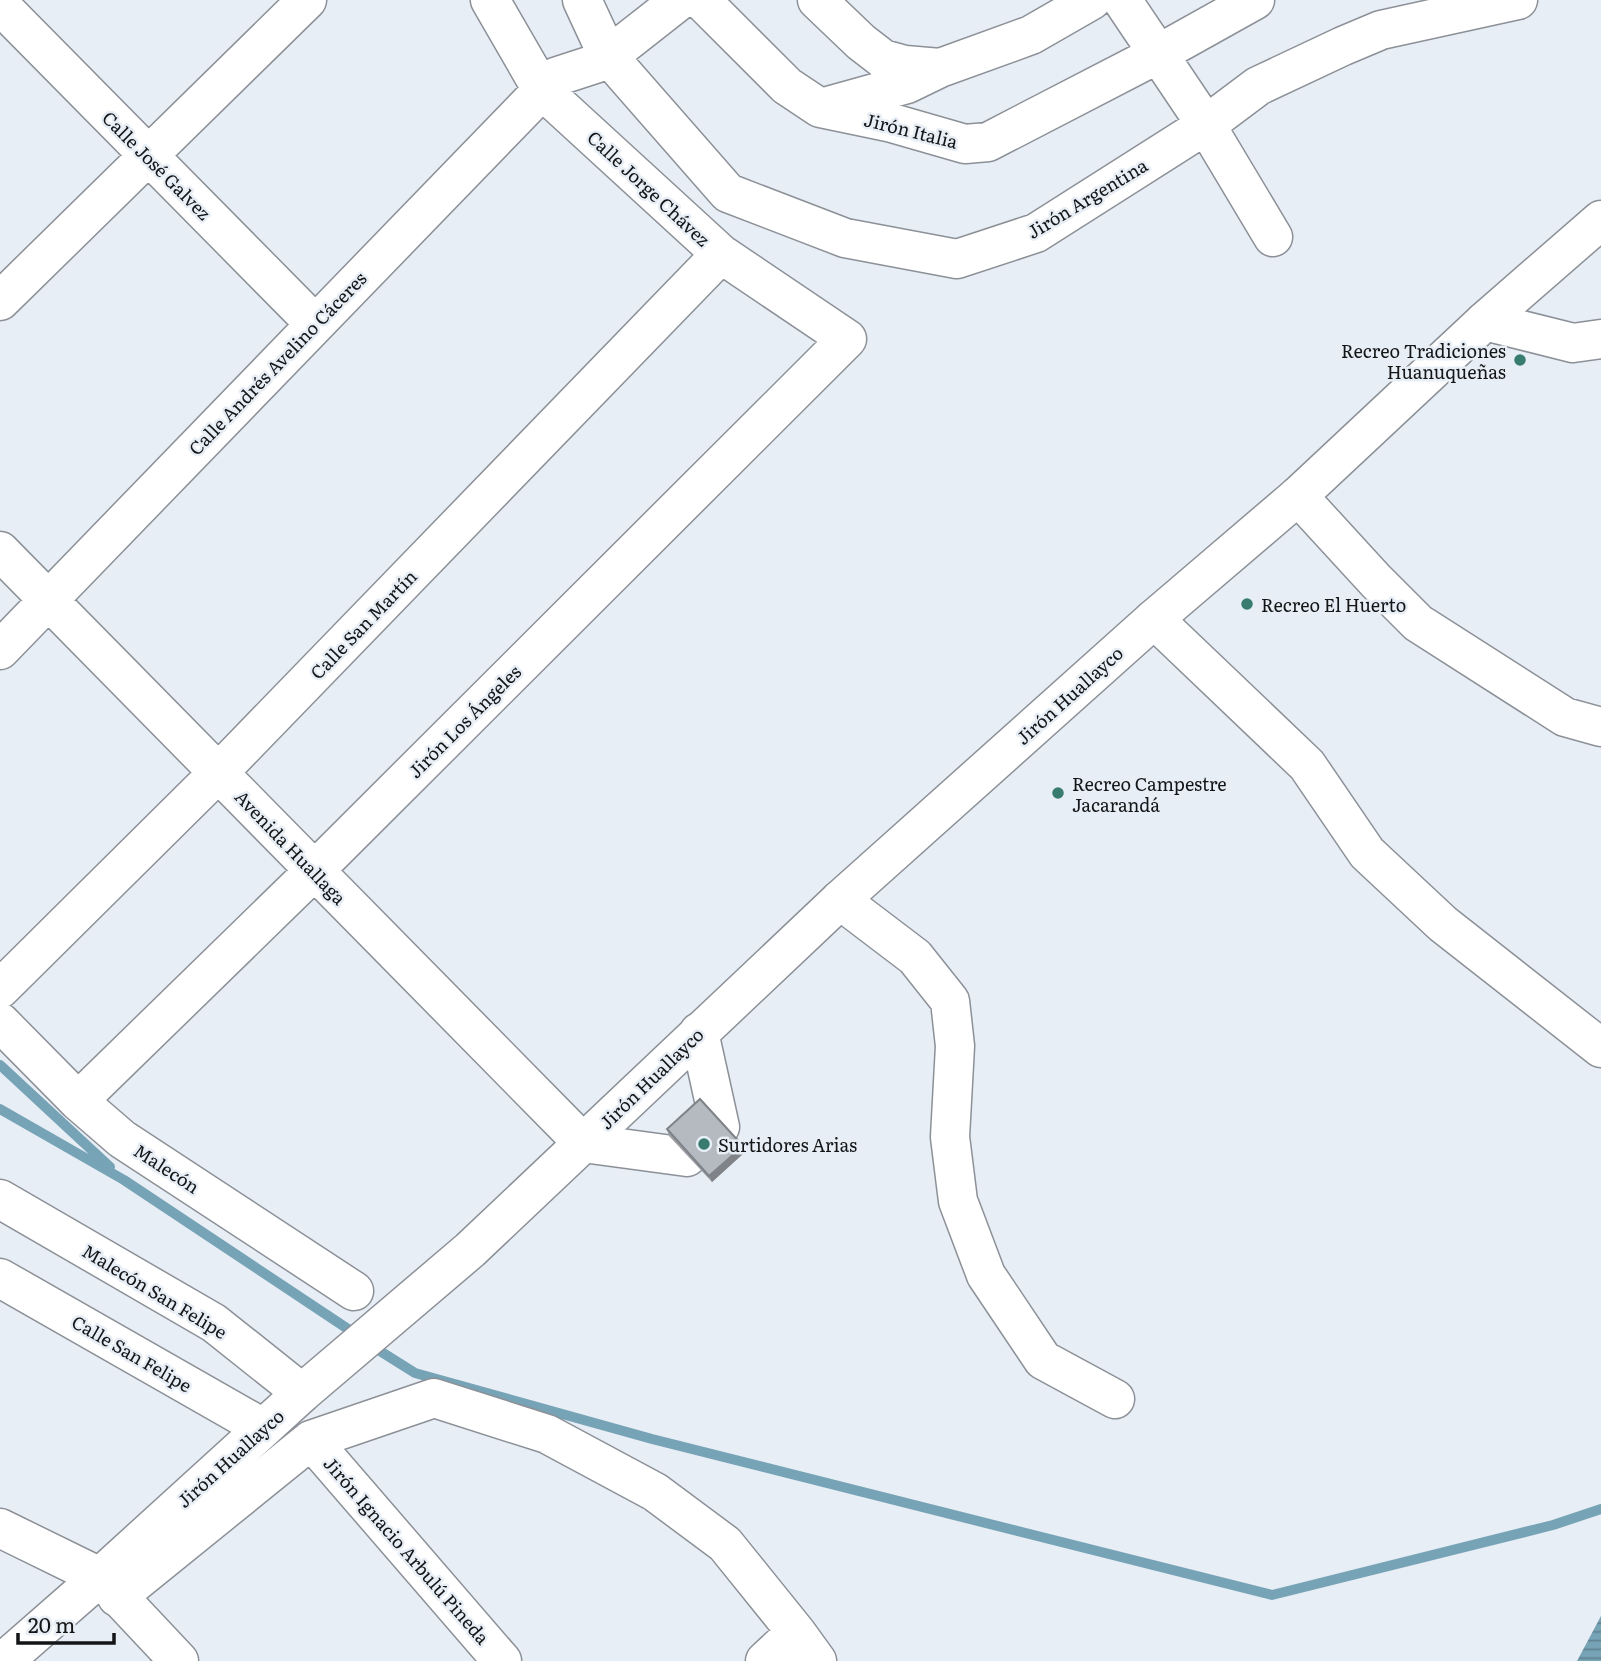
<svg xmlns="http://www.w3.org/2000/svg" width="1601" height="1661" font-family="Literata,serif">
<defs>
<pattern id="water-rules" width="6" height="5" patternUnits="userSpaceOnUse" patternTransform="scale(1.75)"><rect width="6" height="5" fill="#77a3b6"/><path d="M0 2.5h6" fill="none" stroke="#608493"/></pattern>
</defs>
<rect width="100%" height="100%" fill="#e8eef5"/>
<path fill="url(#water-rules)" d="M1601,1616v45h-24z"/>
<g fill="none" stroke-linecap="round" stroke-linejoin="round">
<path stroke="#77a3b6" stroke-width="10" d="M0,1065l110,102
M0,1109l124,71 233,155
M372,1346l43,27 237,66 620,156 281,-70 48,-16"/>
<defs>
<path id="minor" d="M582,0l26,56 120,137 117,45 112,21 79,-26 170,-108 52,-39 85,-40 38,-16 137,-30
M701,0l86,86 33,22 72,15 73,21 23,-2 172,-89 95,-53
M817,0l44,42 22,17 22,6 35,3 91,-33 61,-35
M1122,0l84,125 67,112
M0,5l315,319
M828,106l79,-22 33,-16
M0,301l307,-301
M1485,321l88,22 28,-4
M1298,496l78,85 42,42 147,94 36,10
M0,551l583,592 104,14
M1154,619l153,146 60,88 76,71 158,124
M0,650l555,-573 46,-15 79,-62
M840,900l75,57 35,44 5,45 -5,91 8,64 28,74 57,85 72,39
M0,989l218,-216 503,-519
M0,1022l78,79 44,38 232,152
M699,1032l21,95
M78,1101l236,-230 533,-532 -126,-85 -179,-164 -52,-90
M0,1199l214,124 88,70
M0,1278l263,150
M311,1440l191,221
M117,1597l194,-157 123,-42 113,36 108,58 70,52 71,88 21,29
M4,1661l96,-84
M765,1661l31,-29"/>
<path id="major" d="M0,1528l100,49 79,84
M100,1577l202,-184 168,-143 370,-350 314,-281 144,-123 187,-175 116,-101"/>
</defs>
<use href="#minor" stroke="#8c9198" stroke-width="41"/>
<use href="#major" stroke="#8c9198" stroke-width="41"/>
<use href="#minor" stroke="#fff" stroke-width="38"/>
<use href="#major" stroke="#fff" stroke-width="38"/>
</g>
<path fill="#9ca0a6" d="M667,1129l76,17 2,6 -33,30 -43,-46z"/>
<path fill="#7f8287" d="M743,1146l2,6 -33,30 -3,-6z"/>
<path fill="#b5bac1" stroke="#7f8287" stroke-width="2" d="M700,1099l43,47 -34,30 -42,-47z"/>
<g fill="#387c70" stroke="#e8eef5" stroke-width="2.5">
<circle cx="1520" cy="360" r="7"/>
<circle cx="1247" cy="604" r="7"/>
<circle cx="1058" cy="793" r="7"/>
<circle cx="704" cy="1144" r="7"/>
</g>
<g text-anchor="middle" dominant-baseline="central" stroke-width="5" stroke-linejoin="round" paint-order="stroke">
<g font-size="18" fill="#131517" stroke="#e8eef5">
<text transform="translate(911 130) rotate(14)">Jirón Italia</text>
<text transform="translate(157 165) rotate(45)">Calle José Galvez</text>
<text transform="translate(649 188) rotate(43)">Calle Jorge Chávez</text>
<text transform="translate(1087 198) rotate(-31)">Jirón Argentina</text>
<text transform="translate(277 363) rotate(-46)">Calle Andrés Avelino Cáceres</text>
<text transform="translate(363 624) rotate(-46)">Calle San Martín</text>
<text transform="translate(1069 695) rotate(-42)">Jirón Huallayco</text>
<text transform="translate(464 721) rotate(-45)">Jirón Los Ángeles</text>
<text transform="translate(291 847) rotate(46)">Avenida Huallaga</text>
<text transform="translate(651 1078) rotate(-44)">Jirón Huallayco</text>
<text transform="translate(167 1168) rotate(33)">Malecón</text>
<text transform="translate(155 1291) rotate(31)">Malecón San Felipe</text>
<text transform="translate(132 1353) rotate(30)">Calle San Felipe</text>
<text transform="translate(230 1458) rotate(-42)">Jirón Huallayco</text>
<text transform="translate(407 1550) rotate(49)">Jirón Ignacio Arbulú Pineda</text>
</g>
<g font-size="18" fill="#131517" stroke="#e8eef5" text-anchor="start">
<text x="1506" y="350" text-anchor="end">Recreo Tradiciones<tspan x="1506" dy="21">Huanuqueñas</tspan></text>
<text x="1261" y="604">Recreo El Huerto</text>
<text x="1072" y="783">Recreo Campestre<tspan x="1072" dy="21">Jacarandá</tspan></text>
<text x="718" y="1144">Surtidores Arias</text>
</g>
</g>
<path d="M18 1633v10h96v-10" fill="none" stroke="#131517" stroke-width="3.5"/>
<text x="28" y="1633" font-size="21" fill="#131517" stroke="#e8eef5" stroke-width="5" paint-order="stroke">20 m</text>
</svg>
